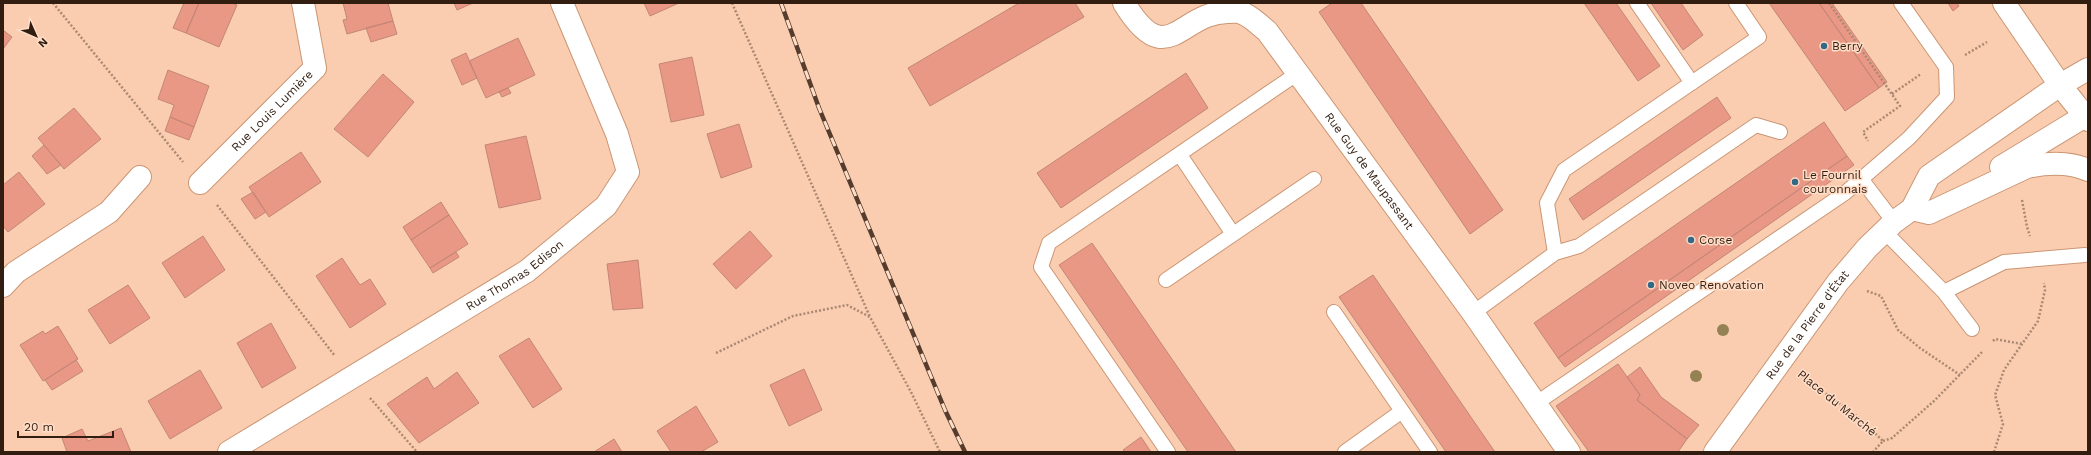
<svg xmlns="http://www.w3.org/2000/svg" width="2091" height="455" font-family="'Work Sans',sans-serif">
<rect width="100%" height="100%" fill="#facdb0"/>
<path fill="#e89885" stroke="#c48677" d="M184,3h15l-13,30 -13,-5z
M199,3h33l5,2 -18,42 -33,-14z
M343,3h45l5,18 -46,13 -4,-14 4,-1z
M454,3h19l-16,7z
M644,3h35l-29,13z
M1019,3h56l9,14 -154,89 -22,-38z
M1332,3h29l142,207 -33,24 -151,-222z
M1584,3h32l44,63 -22,15z
M1651,3h30l22,32 -20,15z
M1769,3h50l60,85 -34,23z
M1819,3h13l55,79 -8,6z
M1948,3h9l2,3 -6,5z
M393,21l4,13 -26,8 -5,-14z
M3,30l9,7 -9,12z
M518,38l17,37 -49,23 -17,-37z
M466,53l11,25 -15,7 -11,-25z
M692,57l12,58 -33,7 -12,-58z
M168,70l41,16 -15,41 -24,-10 4,-12 -16,-6z
M1186,73l22,35 -147,100 -24,-35z
M383,74l31,28 -46,55 -34,-28z
M508,88l3,5 -9,4 -3,-5z
M1717,97l14,21 -148,102 -14,-21z
M74,108l27,31 -37,30 -26,-31z
M170,117l24,10 -5,13 -24,-9z
M1824,122l23,34 -289,202 -24,-35z
M739,124l13,43 -31,11 -14,-44z
M526,136l15,63 -42,9 -14,-63z
M44,145l17,20 -14,9 -15,-18z
M301,152l20,30 -52,35 -20,-30z
M1847,156l7,9 -289,202 -7,-9z
M19,172l26,32 -37,28 -5,-6v-41z
M253,192l13,20 -11,7 -14,-20z
M441,202l8,13 -38,25 -8,-13z
M449,215l19,29 -38,24 -19,-28z
M750,231l22,25 -36,33 -23,-25z
M203,236l22,34 -40,28 -23,-35z
M1092,243l144,209h-48l-129,-187z
M456,252l3,5 -26,16 -3,-5z
M342,258l18,27 10,-6 16,25 -36,24 -34,-52z
M638,260l5,48 -30,2 -6,-46z
M1373,275l122,177h-49l-107,-155z
M128,285l22,33 -40,26 -22,-34z
M271,323l25,45 -34,20 -25,-45z
M58,326l20,33 -35,22 -23,-36 23,-14 2,3z
M529,338l33,51 -29,19 -34,-52z
M76,360l7,11 -31,19 -7,-10z
M1618,364l22,31 -3,5 50,39 -9,13h-89l-33,-46z
M1640,367l21,30 38,28 -12,14 -50,-39 3,-5 -13,-18z
M804,369l18,41 -33,16 -19,-41z
M200,370l22,38 -52,31 -22,-38z
M457,372l22,31 -60,40 -32,-39 40,-27 7,12z
M696,406l22,36 -17,10h-30l-14,-21z
M121,428l10,24h-64l-5,-14 20,-9 6,12z
M1141,437l10,15h-26l-2,-2z
M614,439l8,13h-28z"/>
<g fill="none" stroke-linecap="round" stroke-linejoin="round">
<defs>
<path id="lane" d="M1637,3l55,80
M1180,155l53,79
M1862,180l32,42
M1885,232l59,60 28,37
M1555,253l-8,-50 17,-33 195,-133 -23,-34
M1166,280l148,-101
M1944,292l60,-30 81,-7
M1334,312l68,99
M1473,313l82,-60 24,-7 177,-121 24,7
M1535,404l310,-211 64,-55 38,-41 -1,-30 -45,-64
M1168,452l-127,-185 8,-24 249,-170
M1345,452l57,-41 28,41"/>
<g id="street">
<path id="s1" d="M1124,3c44,72 56,7 106,9 3,0 9,-1 12,1 9,3 17,12 25,18l206,282 96,139"/>
<path d="M2060,85l28,-16"/>
<path id="s2" d="M200,183l115,-115 -12,-65"/>
<path d="M3,286l13,-14 93,-60 31,-35"/>
<path id="s3" d="M229,452l298,-181 79,-65 22,-34 -11,-38 -55,-131"/>
</g>
<g id="secondary">
<path d="M2004,3l56,82 28,35"/>
<path d="M2001,167l84,-51"/>
<path d="M1912,209l17,4 98,-46c19,-4 43,-5 61,3"/>
<path id="s4" d="M1715,452l123,-170 29,-34 27,-26 18,-13 17,-33 131,-91"/>
</g>
</defs>
<use href="#lane" stroke="#cb9674" stroke-width="16"/>
<use href="#street" stroke="#cb9674" stroke-width="24"/>
<use href="#secondary" stroke="#cb9674" stroke-width="24"/>
<path stroke="#ab8871" stroke-width="2.5" stroke-dasharray="2 2" stroke-linecap="butt" d="M53,3l130,159
M732,3l138,314
M1829,3l71,103 -37,26 5,9
M1965,55l22,-13
M1892,94l29,-20
M2022,200l5,27 3,9
M217,205l118,151
M1867,291l14,5 17,34 22,18 40,27
M1993,341l2,-2 27,5
M716,353l77,-37 54,-11 23,12 41,75 29,60
M1803,377l55,40 25,24 -10,11
M370,398l47,54
M1883,441l9,-3 42,-37 49,-50
M1994,452l9,-28 -8,-29 9,-25 34,-49 7,-31 -1,-7"/>
<use href="#lane" stroke="#fff" stroke-width="14"/>
<use href="#street" stroke="#fff" stroke-width="22"/>
<use href="#secondary" stroke="#fff" stroke-width="22"/>
<defs>
<path id="rail" d="M781,3l38,105 126,302 20,42"/>
</defs>
<use href="#rail" stroke="#553c2c" stroke-width="4.5"/>
<use href="#rail" stroke="#ffddc7" stroke-width="3" stroke-dasharray="9" stroke-linecap="butt"/>
</g>
<g fill="#948254">
<circle cx="1723" cy="330" r="6"/>
<circle cx="1696" cy="376" r="6"/>
</g>
<g fill="#346985" stroke="#ffddc7" stroke-width="1.5">
<circle cx="1824" cy="46" r="4"/>
<circle cx="1795" cy="182" r="4"/>
<circle cx="1691" cy="240" r="4"/>
<circle cx="1651" cy="285" r="4"/>
</g>
<g text-anchor="middle" dominant-baseline="central" stroke-width="3" stroke-linejoin="round" paint-order="stroke">
<g font-size="12" fill="#321e10" stroke="#ffddc7" text-anchor="start">
<text x="1832" y="46">Berry</text>
<text x="1803" y="175">Le Fournil<tspan x="1803" dy="14">couronnais</tspan></text>
<text x="1699" y="240">Corse</text>
<text x="1659" y="285">Noveo Renovation</text>
</g>
<g font-size="12" fill="#321e10" stroke="#ffddc7">
<text stroke="none"><textPath href="#s2" startOffset="102">Rue Louis Lumière</textPath></text>
<text stroke="none"><textPath href="#s1" startOffset="343">Rue Guy de Maupassant</textPath></text>
<text stroke="none"><textPath href="#s3" startOffset="336">Rue Thomas Edison</textPath></text>
<text stroke="none"><textPath href="#s4" startOffset="157">Rue de la Pierre d'État</textPath></text>
<text transform="translate(1837 403) rotate(39)">Place du Marché</text>
</g>
</g>
<rect width="2091" height="455" fill="none" stroke="#321e10" stroke-width="8"/>
<g transform="translate(36 36) rotate(135)" stroke="#ffddc7" stroke-width="3" paint-order="stroke">
<path d="M0-3L7 15L0 10L-7 15Z" fill="#321e10"/>
<text y="-6" font-size="11" font-weight="bold" text-anchor="middle" fill="#321e10">N</text>
</g>
<path d="M18 431v6h95v-6" fill="none" stroke="#321e10" stroke-width="2"/>
<text x="24" y="431" font-size="12" fill="#321e10" stroke="#ffddc7" stroke-width="3" paint-order="stroke">20 m</text>
</svg>
